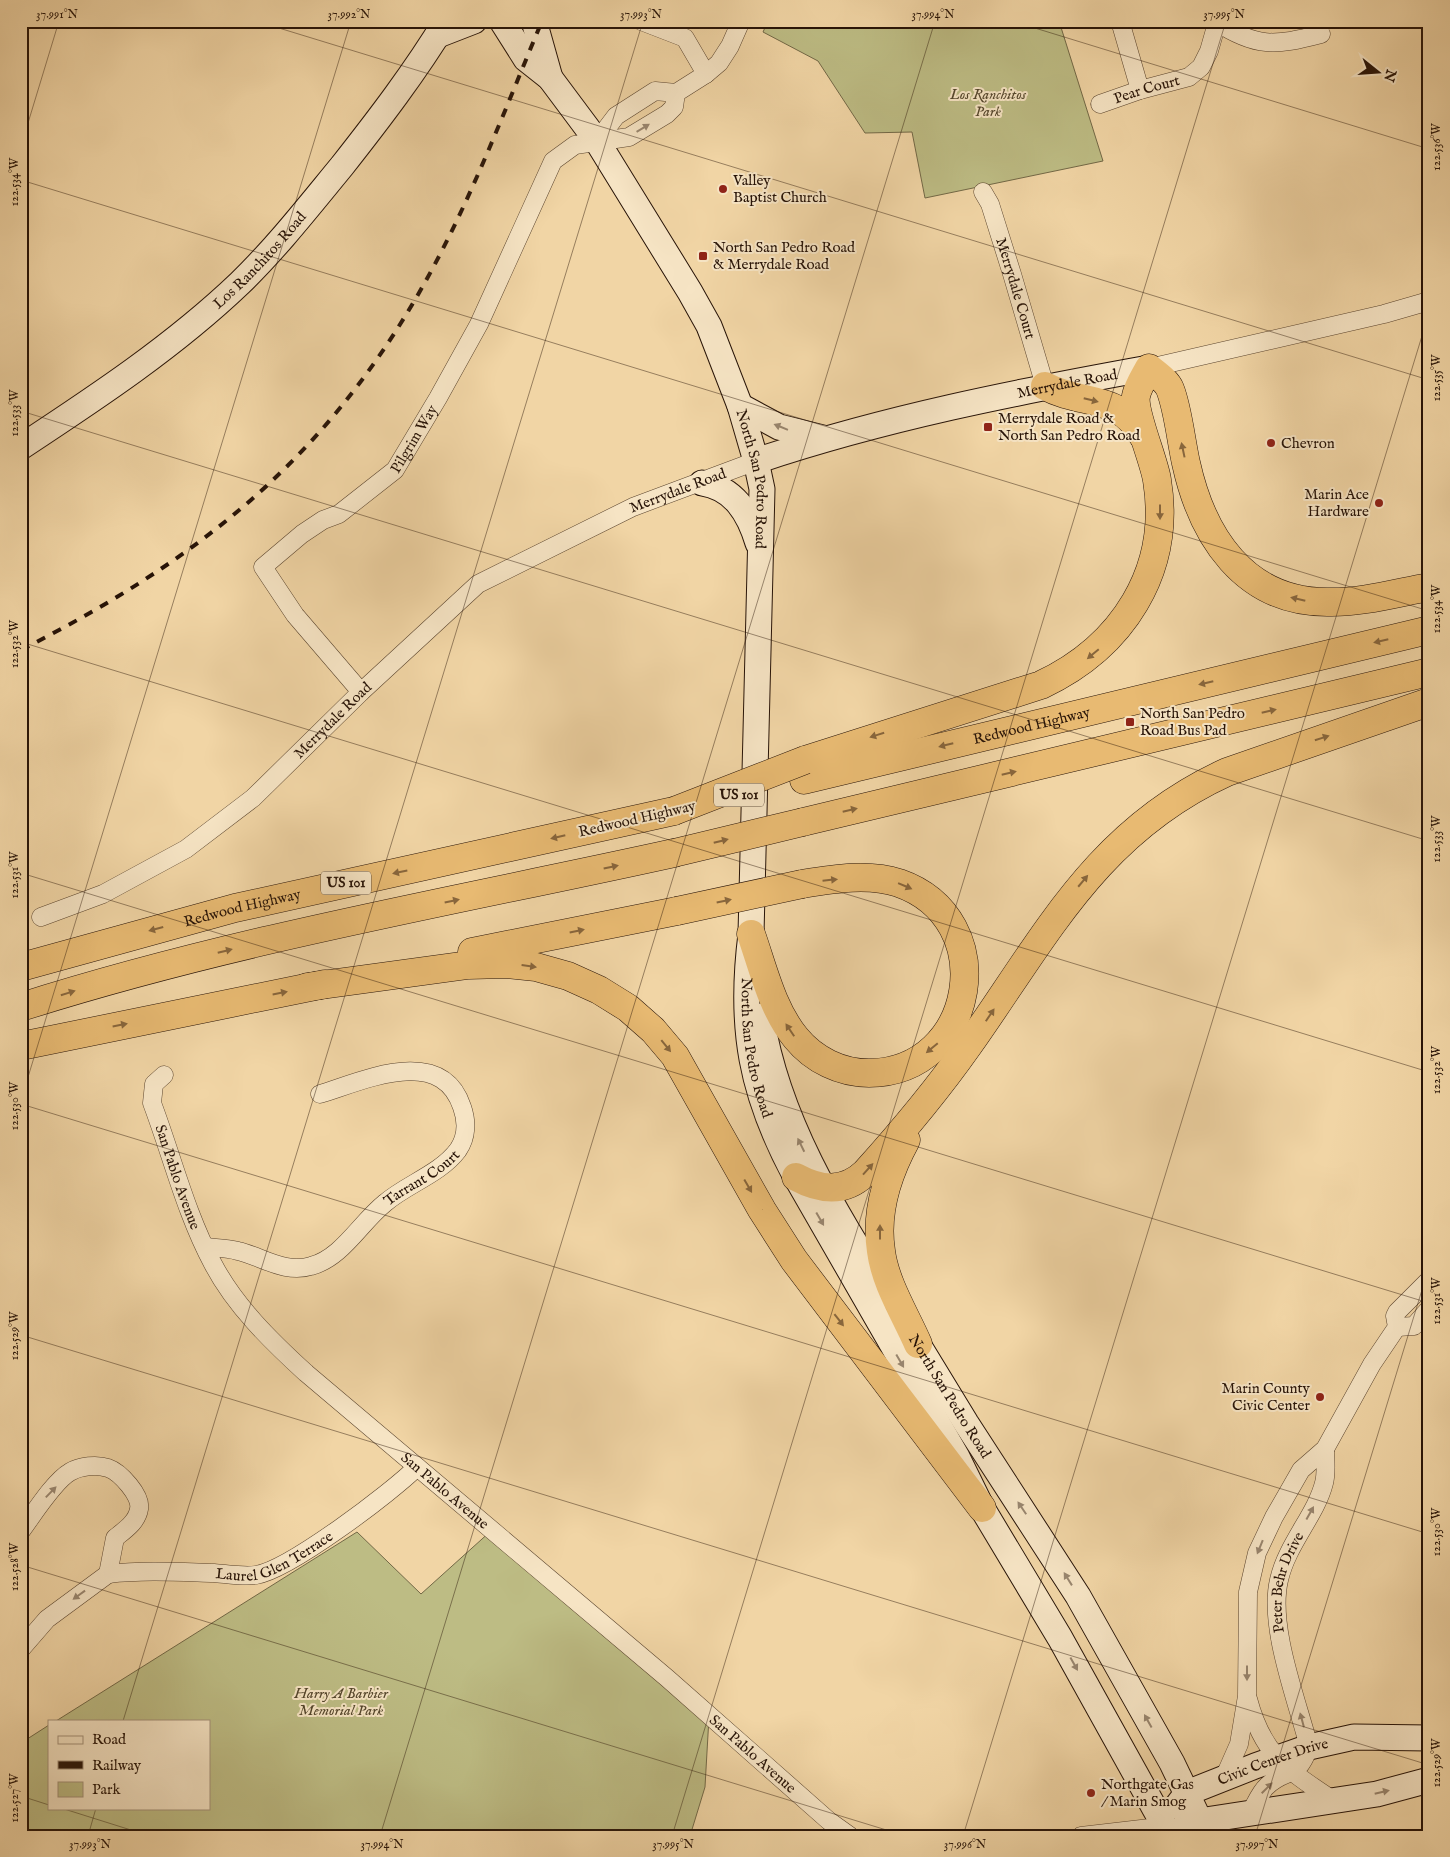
<svg xmlns="http://www.w3.org/2000/svg" width="1450" height="1857" font-family="'IM FELL English',serif">
<rect width="100%" height="100%" fill="#f1d5a5"/>
<filter id="stains"><feTurbulence type="fractalNoise" baseFrequency=".004" numOctaves="4"/><feColorMatrix values="0 0 0 0 .2 0 0 0 0 .09 0 0 0 0 .02 0 0 0 .5 -.17"/></filter>
<radialGradient id="worn" r=".72"><stop offset=".6" stop-color="#630" stop-opacity="0"/><stop offset="1" stop-color="#630" stop-opacity=".3"/></radialGradient>
<path fill="#bdbc84" stroke="#726846" d="M768,21h291l44,140 -178,37 -13,-66 -47,1 -47,-72 -55,-29z
M492,1530l217,187 -4,70 -15,49h-669v-93l28,-18v83h160v-87h-153l301,-189 64,62z"/>
<g fill="none" stroke-linecap="round" stroke-linejoin="round">
<defs>
<g id="street">
<path d="M641,21l44,17 21,36"/>
<path d="M1120,21l20,69"/>
<path d="M1215,21c41,27 60,25 106,13"/>
<path id="s1" d="M1100,104l40,-14 49,-13 12,-10 8,-16 8,-28"/>
<path d="M597,141l19,-25 39,-25 21,2 30,-19 13,-11 11,-17 11,-25"/>
<path id="s2" d="M983,192l7,12 22,70 33,112"/>
<path d="M1149,368l235,-54 45,-13"/>
<path id="s3" d="M361,692l-66,-77 -32,-48 39,-33 21,-14 16,-6 56,-44 43,-72 41,-74 74,-163 22,-16 54,-8 38,-23 7,-7 2,-14"/>
<path id="s4" d="M41,917l62,-23 83,-45 67,-51 108,-106 117,-108 155,-77 123,-46"/>
<path id="s5" d="M164,1075l-10,9 -2,19c20,53 34,111 61,161 22,42 58,77 93,109l361,305 162,143 21,15"/>
<path id="s6" d="M205,1247c11,1 22,1 33,4 25,6 47,23 73,15 31,-8 49,-43 74,-63 22,-19 55,-29 73,-53 9,-13 9,-29 4,-43 -21,-63 -99,-26 -142,-13"/>
<path d="M1397,1327l17,-1 15,-17"/>
<path d="M21,1531c12,-16 33,-50 49,-59 10,-6 27,-8 38,-4 12,4 34,28 31,41 -2,13 -14,21 -24,29l-7,36 -61,45 -26,30"/>
<path id="s7" d="M108,1574c36,-4 70,-2 106,-1 13,1 30,4 42,2 33,-5 136,-83 161,-108"/>
<path d="M1248,1699c15,57 40,71 86,102"/>
<path d="M1224,1778l15,-34 8,-48 1,-104 9,-39 17,-36 27,-47 24,-21 47,-85 25,-37 -2,-11 2,-4 32,-32"/>
<path id="s8" d="M1250,1813c5,-8 10,-21 17,-27 20,-19 30,-5 42,-39 -12,-47 -41,-120 -30,-167 8,-36 37,-65 45,-97 3,-11 1,-23 1,-34"/>
<path d="M1081,1836l69,-8 14,-4"/>
</g>
<g id="secondary">
<path id="s9" d="M502,21l24,38 24,19 47,63 93,151 19,34 31,80 16,55 6,28 -11,445c-12,94 0,160 45,243l161,280 25,51 78,130 110,198"/>
<path d="M534,21l16,57"/>
<path d="M438,35l36,-14"/>
<path d="M740,406l39,21 44,11"/>
<path id="s10" d="M21,447c76,-50 153,-101 219,-164 37,-36 69,-77 102,-117 37,-47 73,-94 104,-145"/>
<path id="s11" d="M756,461c128,-43 260,-69 393,-93"/>
<path d="M702,483c32,5 47,30 56,60"/>
<path d="M761,1016c16,103 72,193 127,280"/>
<path id="s12" d="M908,1328l58,95 112,173 94,167 35,73"/>
<path id="s13" d="M1177,1806l10,-13 68,-27 54,-19 45,-10 75,1"/>
<path d="M1186,1823l191,-29 52,-14"/>
</g>
<g id="highway">
<path d="M1045,386c37,20 74,7 98,50"/>
<path d="M805,760l236,-75c81,-38 131,-114 116,-205 -3,-20 -24,-68 -21,-84 2,-10 9,-20 13,-28 6,5 18,13 21,21 8,20 11,52 16,74 16,73 58,139 141,139 34,1 69,-9 102,-15"/>
<path id="s14" d="M804,780l625,-150"/>
<path d="M803,822l626,-150"/>
<path d="M751,934c12,34 21,75 45,104 18,22 45,35 73,35 108,-1 133,-154 30,-190 -31,-10 -66,-4 -97,1"/>
<path d="M472,952l205,-41"/>
<path id="s15" d="M21,967l214,-59 439,-97"/>
<path d="M307,987l161,-22 37,-1 31,3 32,9 31,14 29,18 25,22 22,26 87,154 32,50 188,248"/>
<path d="M21,1007c214,-68 435,-106 653,-154"/>
<path d="M21,1046l304,-62"/>
<path d="M906,1140c-18,33 -31,72 -25,111 4,32 24,63 37,93"/>
<path d="M796,1177c24,13 48,16 69,-4 36,-40 72,-83 103,-127 78,-110 129,-215 259,-274l202,-70"/>
</g>
</defs>
<use href="#street" stroke="#5a442e" stroke-width="19"/>
<use href="#secondary" stroke="#271307" stroke-width="27"/>
<use href="#highway" stroke="#271307" stroke-width="29"/>
<use href="#street" stroke="#f6e4c4" stroke-width="18"/>
<use href="#secondary" stroke="#f6e4c4" stroke-width="25"/>
<use href="#highway" stroke="#e8ba72" stroke-width="28"/>
<path stroke="#271307" stroke-width="4" stroke-dasharray="9 9" stroke-linecap="butt" d="M21,650c171,-87 297,-184 395,-352 51,-87 87,-184 126,-277"/>
<defs>
<path id="highway-bridge" d="M674,811l131,-51
M674,853l129,-31
M677,911l125,-27"/>
</defs>
<use href="#highway-bridge" stroke="#271307" stroke-width="29" stroke-linecap="butt"/>
<use href="#highway-bridge" stroke="#e8ba72" stroke-width="28"/>
</g>
<defs><path id="oneway-solid" d="M-6-.8H1V-3.2L6.5 0L1 3.2V.8H-6Z" transform="scale(1.25)"/></defs>
<g fill="#99866f">
<use href="#oneway-solid" transform="translate(643 128) rotate(-31)"/>
<use href="#oneway-solid" transform="translate(781 427) rotate(-158)"/>
<use href="#oneway-solid" transform="translate(801 1145) rotate(-116)"/>
<use href="#oneway-solid" transform="translate(820 1219) rotate(60)"/>
<use href="#oneway-solid" transform="translate(900 1361) rotate(60)"/>
<use href="#oneway-solid" transform="translate(51 1492) rotate(-46)"/>
<use href="#oneway-solid" transform="translate(1022 1508) rotate(-124)"/>
<use href="#oneway-solid" transform="translate(1310 1513) rotate(-61)"/>
<use href="#oneway-solid" transform="translate(1260 1547) rotate(112)"/>
<use href="#oneway-solid" transform="translate(1068 1579) rotate(-122)"/>
<use href="#oneway-solid" transform="translate(79 1595) rotate(144)"/>
<use href="#oneway-solid" transform="translate(1074 1664) rotate(61)"/>
<use href="#oneway-solid" transform="translate(1247 1673) rotate(90)"/>
<use href="#oneway-solid" transform="translate(1302 1720) rotate(-105)"/>
<use href="#oneway-solid" transform="translate(1148 1721) rotate(-119)"/>
<use href="#oneway-solid" transform="translate(1267 1788) rotate(-45)"/>
<use href="#oneway-solid" transform="translate(1382 1792) rotate(-13)"/>
</g>
<g fill="#88663c">
<use href="#oneway-solid" transform="translate(1091 400) rotate(14)"/>
<use href="#oneway-solid" transform="translate(1183 450) rotate(-102)"/>
<use href="#oneway-solid" transform="translate(1160 512) rotate(90)"/>
<use href="#oneway-solid" transform="translate(1298 599) rotate(-167)"/>
<use href="#oneway-solid" transform="translate(1381 641) rotate(167)"/>
<use href="#oneway-solid" transform="translate(1093 654) rotate(140)"/>
<use href="#oneway-solid" transform="translate(1206 683) rotate(167)"/>
<use href="#oneway-solid" transform="translate(1269 711) rotate(-13)"/>
<use href="#oneway-solid" transform="translate(877 735) rotate(163)"/>
<use href="#oneway-solid" transform="translate(1322 738) rotate(-18)"/>
<use href="#oneway-solid" transform="translate(946 745) rotate(166)"/>
<use href="#oneway-solid" transform="translate(1009 773) rotate(-13)"/>
<use href="#oneway-solid" transform="translate(850 810) rotate(-13)"/>
<use href="#oneway-solid" transform="translate(558 837) rotate(167)"/>
<use href="#oneway-solid" transform="translate(721 841) rotate(-14)"/>
<use href="#oneway-solid" transform="translate(611 867) rotate(-12)"/>
<use href="#oneway-solid" transform="translate(400 872) rotate(168)"/>
<use href="#oneway-solid" transform="translate(830 880) rotate(-6)"/>
<use href="#oneway-solid" transform="translate(1083 881) rotate(-50)"/>
<use href="#oneway-solid" transform="translate(905 886) rotate(23)"/>
<use href="#oneway-solid" transform="translate(452 901) rotate(-12)"/>
<use href="#oneway-solid" transform="translate(724 901) rotate(-12)"/>
<use href="#oneway-solid" transform="translate(156 929) rotate(165)"/>
<use href="#oneway-solid" transform="translate(577 931) rotate(-12)"/>
<use href="#oneway-solid" transform="translate(225 951) rotate(-14)"/>
<use href="#oneway-solid" transform="translate(529 966) rotate(8)"/>
<use href="#oneway-solid" transform="translate(68 993) rotate(-17)"/>
<use href="#oneway-solid" transform="translate(280 993) rotate(-11)"/>
<use href="#oneway-solid" transform="translate(990 1015) rotate(-56)"/>
<use href="#oneway-solid" transform="translate(120 1025) rotate(-11)"/>
<use href="#oneway-solid" transform="translate(790 1030) rotate(-124)"/>
<use href="#oneway-solid" transform="translate(666 1046) rotate(51)"/>
<use href="#oneway-solid" transform="translate(932 1048) rotate(140)"/>
<use href="#oneway-solid" transform="translate(868 1169) rotate(-48)"/>
<use href="#oneway-solid" transform="translate(748 1186) rotate(60)"/>
<use href="#oneway-solid" transform="translate(880 1232) rotate(-90)"/>
<use href="#oneway-solid" transform="translate(839 1320) rotate(52)"/>
</g>
<path fill="none" stroke="#271307" stroke-width="1" stroke-opacity="0.45" d="M256,21l1173,359M1012,21l417,128M21,146l38,-125M21,180l1408,431M21,411l1408,430M21,642l1408,430M21,873l1408,430M21,1100l330,-1079M21,1104l1408,430M21,1335l1408,430M21,1565l885,271M123,1721l520,-1700M21,1796l28,9M61,1808l89,28M88,1836l8,-28M380,1836l555,-1815M672,1836l554,-1815M963,1836l466,-1523M1255,1836l174,-569"/>
<g fill="#8f2418" stroke="#f6e4c4" stroke-width="2">
<circle cx="723" cy="189" r="5"/>
<rect x="698" y="251" width="10" height="10" rx="2.5"/>
<rect x="983" y="422" width="10" height="10" rx="2.5"/>
<circle cx="1271" cy="443" r="5"/>
<circle cx="1379" cy="503" r="5"/>
<rect x="1125" y="717" width="10" height="10" rx="2.5"/>
<circle cx="1320" cy="1397" r="5"/>
<circle cx="1091" cy="1793" r="5"/>
</g>
<g text-anchor="middle" dominant-baseline="central" stroke-width="4" stroke-linejoin="round" paint-order="stroke">
<g fill="#f6e4c4" stroke="#655240" stroke-width="1">
<rect x="714" y="783.5" width="50" height="23" rx="4"/>
<rect x="321" y="871.5" width="50" height="23" rx="4"/>
</g>
<g font-size="14" font-weight="bold" fill="#271307">
<text x="739" y="795">US 101</text>
<text x="346" y="883">US 101</text>
</g>
<g font-size="15" fill="#271307" stroke="#f6e4c4">
<text stroke="none"><textPath href="#s1" startOffset="49">Pear Court</textPath></text>
<text stroke="none"><textPath href="#s10" startOffset="304">Los Ranchitos Road</textPath></text>
<text stroke="none"><textPath href="#s2" startOffset="102">Merrydale Court</textPath></text>
<text stroke="none"><textPath href="#s11" startOffset="321">Merrydale Road</textPath></text>
<text stroke="none"><textPath href="#s3" startOffset="360">Pilgrim Way</textPath></text>
<text stroke="none"><textPath href="#s9" startOffset="531">North San Pedro Road</textPath></text>
<text stroke="none"><textPath href="#s4" startOffset="776">Merrydale Road</textPath></text>
<text stroke="none"><textPath href="#s4" startOffset="356">Merrydale Road</textPath></text>
<text stroke="none"><textPath href="#s14" startOffset="234">Redwood Highway</textPath></text>
<text transform="translate(637 819) rotate(-13)">Redwood Highway</text>
<text stroke="none"><textPath href="#s15" startOffset="229">Redwood Highway</textPath></text>
<text stroke="none"><textPath href="#s9" startOffset="1102">North San Pedro Road</textPath></text>
<text stroke="none"><textPath href="#s6" startOffset="252">Tarrant Court</textPath></text>
<text stroke="none"><textPath href="#s5" startOffset="111">San Pablo Avenue</textPath></text>
<text stroke="none"><textPath href="#s12" startOffset="80">North San Pedro Road</textPath></text>
<text stroke="none"><textPath href="#s5" startOffset="531">San Pablo Avenue</textPath></text>
<text stroke="none"><textPath href="#s7" startOffset="171">Laurel Glen Terrace</textPath></text>
<text stroke="none"><textPath href="#s8" startOffset="262">Peter Behr Drive</textPath></text>
<text stroke="none"><textPath href="#s5" startOffset="936">San Pablo Avenue</textPath></text>
<text stroke="none"><textPath href="#s13" startOffset="108">Civic Center Drive</textPath></text>
</g>
<g font-size="15" font-style="italic" fill="#54462c" stroke="#f6e4c4">
<text x="988" y="94">Los Ranchitos<tspan x="988" dy="17">Park</tspan></text>
<text x="341" y="1693">Harry A Barbier<tspan x="341" dy="17">Memorial Park</tspan></text>
</g>
<g font-size="15" fill="#271307" stroke="#f6e4c4" text-anchor="start">
<text x="733" y="180">Valley<tspan x="733" dy="17">Baptist Church</tspan></text>
<text x="713" y="247">North San Pedro Road<tspan x="713" dy="17">&amp; Merrydale Road</tspan></text>
<text x="998" y="418">Merrydale Road &amp;<tspan x="998" dy="17">North San Pedro Road</tspan></text>
<text x="1281" y="443">Chevron</text>
<text x="1369" y="494" text-anchor="end">Marin Ace<tspan x="1369" dy="17">Hardware</tspan></text>
<text x="1140" y="713">North San Pedro<tspan x="1140" dy="17">Road Bus Pad</tspan></text>
<text x="1310" y="1388" text-anchor="end">Marin County<tspan x="1310" dy="17">Civic Center</tspan></text>
<text x="1101" y="1784">Northgate Gas<tspan x="1101" dy="17">/ Marin Smog</tspan></text>
</g>
</g>
<rect width="1450" height="1857" fill="none" stroke="#f1d5a5" stroke-width="55"/>
<rect x="48" y="1720" width="162" height="90" fill="#f6e4c4" stroke="#a39078"/>
<rect x="58" y="1736" width="25" height="8" fill="#f6e4c4" stroke="#a39078"/>
<text x="92" y="1744" font-size="15" fill="#271307">Road</text>
<rect x="58" y="1761" width="25" height="8" fill="#271307" stroke="#a39078"/>
<text x="92" y="1770" font-size="15" fill="#271307">Railway</text>
<rect x="58" y="1782" width="25" height="15" fill="#bdbc84" stroke="#a39078"/>
<text x="92" y="1794" font-size="15" fill="#271307">Park</text>
<g transform="translate(1378 72) rotate(107)" stroke="#f6e4c4" stroke-width="4" paint-order="stroke">
<path d="M0-4L9 19L0 12L-9 19Z" fill="#271307"/>
<text y="-8" font-size="14" font-weight="bold" text-anchor="middle" fill="#271307">N</text>
</g>
<rect x="28" y="28" width="1394" height="1802" fill="none" stroke="#271307" stroke-width="2"/>
<g font-size="12" text-anchor="middle" fill="#271307">
<text x="57" y="18">37.991°N</text>
<text x="349" y="18">37.992°N</text>
<text x="641" y="18">37.993°N</text>
<text x="933" y="18">37.994°N</text>
<text x="1224" y="18">37.995°N</text>
<text transform="translate(1436 147) rotate(-90)" y="4">122.536°W</text>
<text transform="translate(14 182) rotate(-90)" y="4">122.534°W</text>
<text transform="translate(1436 378) rotate(-90)" y="4">122.535°W</text>
<text transform="translate(14 413) rotate(-90)" y="4">122.533°W</text>
<text transform="translate(1436 609) rotate(-90)" y="4">122.534°W</text>
<text transform="translate(14 644) rotate(-90)" y="4">122.532°W</text>
<text transform="translate(1436 839) rotate(-90)" y="4">122.533°W</text>
<text transform="translate(14 875) rotate(-90)" y="4">122.531°W</text>
<text transform="translate(1436 1070) rotate(-90)" y="4">122.532°W</text>
<text transform="translate(14 1106) rotate(-90)" y="4">122.530°W</text>
<text transform="translate(1436 1301) rotate(-90)" y="4">122.531°W</text>
<text transform="translate(14 1336) rotate(-90)" y="4">122.529°W</text>
<text transform="translate(1436 1532) rotate(-90)" y="4">122.530°W</text>
<text transform="translate(14 1567) rotate(-90)" y="4">122.528°W</text>
<text transform="translate(1436 1763) rotate(-90)" y="4">122.529°W</text>
<text transform="translate(14 1798) rotate(-90)" y="4">122.527°W</text>
<text x="90" y="1848">37.993°N</text>
<text x="382" y="1848">37.994°N</text>
<text x="673" y="1848">37.995°N</text>
<text x="965" y="1848">37.996°N</text>
<text x="1257" y="1848">37.997°N</text>
</g>
<rect width="100%" height="100%" filter="url(#stains)"/>
<rect width="100%" height="100%" fill="url(#worn)"/>
</svg>
